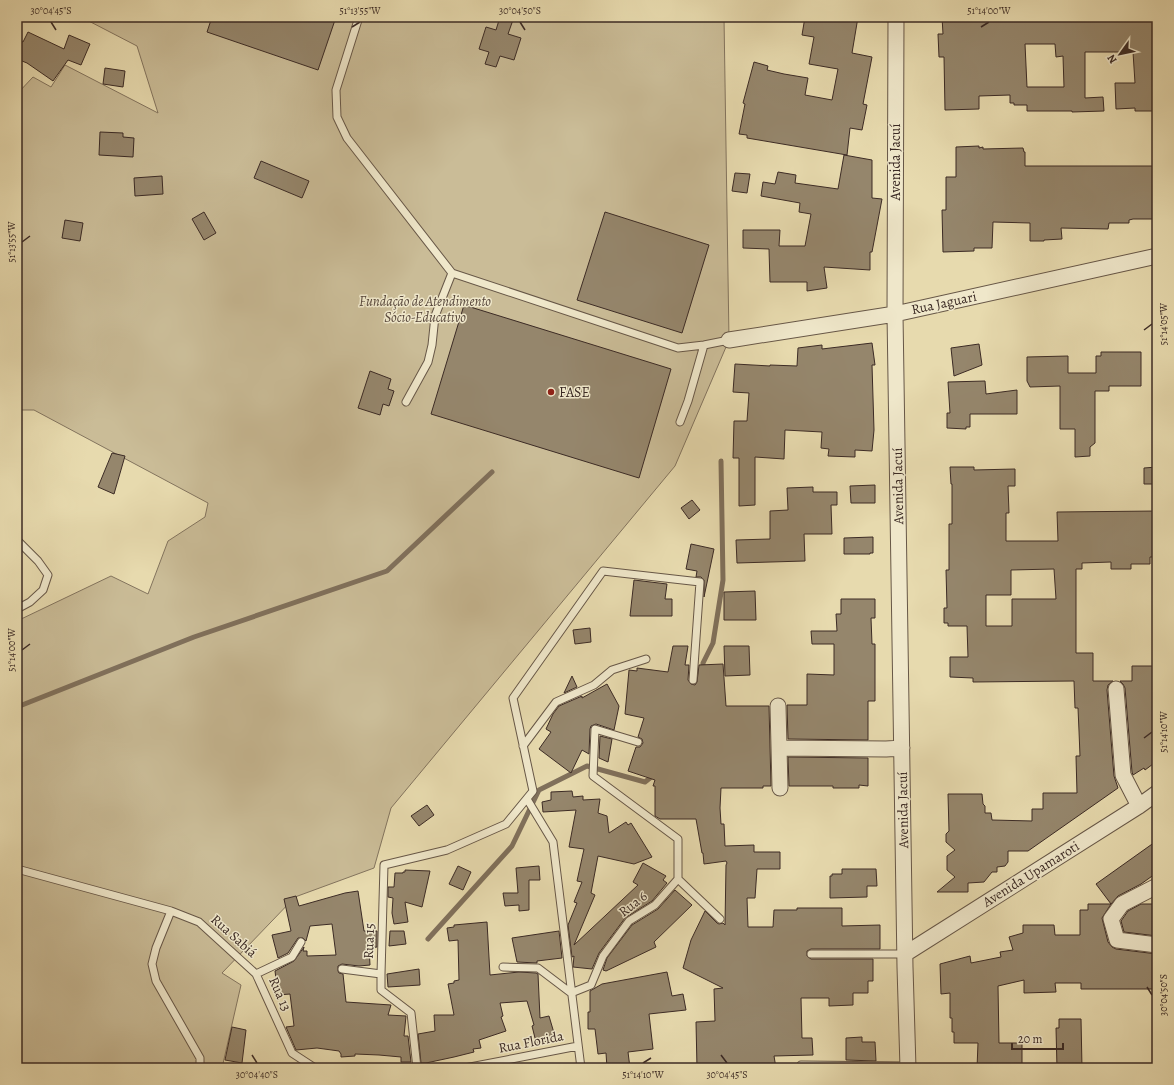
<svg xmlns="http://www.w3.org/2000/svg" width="1174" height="1085" font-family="Alegreya,serif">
<rect width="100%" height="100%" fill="#e7daae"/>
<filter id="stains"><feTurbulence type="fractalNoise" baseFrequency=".005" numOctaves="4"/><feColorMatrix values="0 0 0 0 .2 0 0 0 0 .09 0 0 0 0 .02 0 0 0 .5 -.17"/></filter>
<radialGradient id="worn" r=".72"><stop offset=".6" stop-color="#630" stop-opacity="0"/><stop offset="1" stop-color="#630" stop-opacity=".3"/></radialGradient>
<path fill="#cabc97" stroke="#83745e" d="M81,17h643l5,323 -54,126 -284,342 -17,60 -79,29 -73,76 19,12 -19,83h-205v-447l94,-45 37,18 20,-53 37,-24 3,-14 -174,-93h-17v-316l16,-17 18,10 14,-22 93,48 -21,-67z"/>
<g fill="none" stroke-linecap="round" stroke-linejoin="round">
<path stroke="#80705b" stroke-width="5" d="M703,672v-9l10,-20 10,-63 -2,-119
M17,707l177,-70 193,-66 105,-99
M428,939l84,-93 27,-56 48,-24 58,16 10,-8"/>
</g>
<path fill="#95866c" stroke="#3c2b25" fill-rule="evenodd" d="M212,17h124l-18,53 -111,-38z
M500,17h14l-6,17 13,4 -7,22 -14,-4 -4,11 -11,-3 4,-12 -10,-3 7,-22 10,3z
M805,17h53l-6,36 20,4 -9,47 4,1 -5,25 -12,-2 -3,27 -100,-17v-3l-8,-1 6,-30 -2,-1 11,-41 14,4 -1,4 17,4 24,4 -3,17 27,5 6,-31 -29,-5 5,-27 -12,-2z
M942,17h38v2h33v-2h141l3,94h-22v-3l-19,1 -1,-26h20l-2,-31h-48v46l18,-1 1,14 -32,1v-1h-45v-6h-13v-2h-4v-8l-31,1v13l-34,1 -1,-53h-5l-1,-23h5zM1025,44h30l1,13 7,-1 1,31h-37z
M28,32l36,17 5,-14 21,9 -9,21 -13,-5 -15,21 -26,-18 -10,-4v-19l6,2z
M105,68l20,3 -2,16 -20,-3z
M100,132l23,1v4l11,1 -1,19 -34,-2z
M979,146v2l4,-1v2l40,-1 1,4h1v14h132v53h-24l-4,1v3h-20l-1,6 -47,-1 1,11 -18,1v1h-14v-18l-37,-1 -1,26h-18v3l-31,1 -1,-42h4v-33h10v-30z
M844,155l28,5v38l10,1 -10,53h-2v18l-46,-3 3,21 -20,3v-9h-37l-1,-33 -26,-1v-18h37l-1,16h26l6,-32 -12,-2 1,-9 -39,-7 2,-14 12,2 3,-12 18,3 -1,8 43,6z
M261,161l48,20 -7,17 -48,-20z
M735,173l15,1 -3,19 -15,-2z
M162,176l1,18 -28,2 -1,-18z
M204,212l12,21 -12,7 -12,-21z
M605,212l104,33 -27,88 -105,-33z
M65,220l18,3 -3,18 -18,-3z
M464,305l207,64 -32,109 -208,-64z
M872,343l3,22h-3l2,65 -2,21 -17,-1v7l-27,-1 1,-7 -8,-1 1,-16 -37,-2 -1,29 -29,-2v48l-16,1v-48h-6l1,-37h13l2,-28 -16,-1 2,-28 35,2v-1l27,1 1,-18 24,-3v4z
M979,344l3,21 -28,11 -3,-28z
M1101,352h40v34h-32v5h-14v52l-5,4v9l-15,1v-28h-15v-43l-30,1 -3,-6v-24l41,-1v17h28v-17h5z
M370,371l21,8 -3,10 6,2 -5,15 -6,-2 -3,11 -22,-7z
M985,381l1,13 31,-4v24h-47v13h-4v2l-19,-1v-15h3l-2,-31z
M112,453l13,3 -11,38 -16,-7z
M950,467h24v3l41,-1v17h-7l1,27h-3v28h52l-1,-29 100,-1v46h-7v7h-19v5h-20v-7l-29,1v6h-6v84h17v28h20l-5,4 -1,5 7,86 4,12 -90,63h-20v11l-3,4 -8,1v5h-5l-8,10 -16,1v9h-31l18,-15 -8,-7v-14l8,-6 -9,-8v-8l3,-3 -1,-37h34l1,10 2,2v7h6l1,7 40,1v-12h11v-16h34l-1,-37h4l-1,-25 -1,-23h-3l-1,-27 -101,1v-4l-23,-1v-20h18l-1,-31h-19v-3h-4v-15h3l-1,-38h3v-46h3v-40h-1zM1054,569l2,30h-44v27h-26v-31h25v-25z
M1157,467v17h-13v-16z
M875,485v18h-24l-1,-17z
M813,487v5h24v13h-6l1,29h-28l1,27 -68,2 -1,-23 34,-1v-28l18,-1 -1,-22z
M692,500l8,10 -11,9 -8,-11z
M873,537v16h-3v1h-26v-16z
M691,544l23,5 -10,48v-17l-3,-3h-5l1,-6 -11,-2z
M634,580l33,4 -2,15h7v17h-42z
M755,591l1,29h-32v-28z
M841,599h34v19h-4l1,26h3v57h-7v39l-80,-1 -1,-34h20v-31l27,1v-31h-22l-1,-13h26l-1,-17h5z
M590,628l1,14 -16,2 -2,-14z
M673,646h15l-3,19h4l-1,15 3,4 4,1 2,-3 2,-17 24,-1 3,42h43l2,80h-8v2h-42l-1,20 1,16h3l1,22 29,-1v7h26v17h-23l-2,29h-8l1,29h25l1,-17h23v-2h45v18l38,-1v24h-69l-4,2v5l4,3h62v22h-5v12h-15v12l-24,1v-8h-28l1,40h10l1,17 -39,1 2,12h-79l-1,-46 19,-1 -1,-32 9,-1 -40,-20 8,-28 14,-29 12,12 2,1 4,-1 2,2 1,-60 1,-2 -1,-2 -22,3 -1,-11h-1l-6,-34h-36l-5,-3v-30h-2l2,-6 -27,-9 8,-24h4l3,-4 -1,-4 -4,-2 6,-19 -19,-4 4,-44 8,1v-3l31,4z
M724,646h25l1,29 -25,1z
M1132,666h25v33l-4,2 4,7v53l-12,9 -1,-2 -11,7 -1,-3 -7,-84 -2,-4 -3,-3h12z
M572,676l5,11 -13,6z
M607,684l12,22 -5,24 -18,-6 -5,2 -1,3 -1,25 -7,-4 -11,23 -32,-24 12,-17 -5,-3 7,-15 6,-8 23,-10v2z
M600,736l12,3 -4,23 -9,-4z
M788,757l80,1v28l-9,-1v3h-26v-2h-44z
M572,791l1,6 10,-1v4l17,-1 -2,14 9,3 2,17 17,-11 2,3 3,-2 21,34 -18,7 -36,-8 -7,37 4,2 -21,50 64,-60 -5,-3 10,-19 23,13 -3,4 4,3 -15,18 -27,17 -26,35 -7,16 -19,-2 1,-11 -2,1 -4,-32 9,-22 -3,-1 8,-20 -5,-1 7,-32 -15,-2 7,-37 -33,2 -1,-10 9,-2v-8z
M427,805l7,10 -15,11 -8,-10z
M1155,842v32l-14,10 -23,12 -7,8 -15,-20z
M458,866l13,6 -8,18 -14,-6z
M539,866l1,14h-11v30l-10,1v-6l-14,1 -2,-13h15l-2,-25z
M842,869h34l1,17h-10v11l-37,1v-22h2v-2h10z
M405,870l25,1 -8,36 -17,-5 3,20 -14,2 -2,-11 1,-15 -5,-1v-10h6l1,-14h8v-1h2z
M675,890l17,15 -38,37 2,5 -50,24 -3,-1 4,-12 25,-33 26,-16z
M358,891l6,40h13v16l-8,1 1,17 -11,1 -17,-2 -4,2v5l1,2 4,1 3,28 45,3 -3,10 18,1 -2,20h4l3,26h-10v-5l-22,-2 -24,-1v2l-14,1v-3l-2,-3 -22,-3 -21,2 -10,-23 8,-1 -4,-32 -12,1 -3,-24 19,-10 10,-14 -1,4h4v5l29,-1 -4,-31 -22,2 -4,15 -3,-3h-5l-10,15 -10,5 -6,-23 19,-4 -7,-32 12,-3 3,10 46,-13z
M1088,904h23l-9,14 6,24 4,5 4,2 41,5v35h-76v-6h-26l1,9 -32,1v-13l-26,6 1,57h23v25h-45l1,-25h-24v-11h-2v-14h-2v-25l-9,1 -1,-30 30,-8 1,7 30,-6 -1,-5 13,-2 -4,-13 14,-4v-8h31l1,10h25v-25h8z
M1141,904h13v19h3v13l-33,-4 -3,-11 7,-10z
M487,922l3,53 29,-3 17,1 2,1 2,44 9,-2 5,17 -2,1 1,4 -16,8 -5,-20 2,-1 -7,-24 -27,2 3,13 -2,1 5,14 -27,9 2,8 -8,1 1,3 -20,5 -28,6h-5l-3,-29 17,-3 -1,-16h20l-6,-31 6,-1v-2l5,-1 -1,-40 -9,1 -2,-13 7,-1v-2z
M390,931h14l2,13 -17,2z
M559,931l3,27 -25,3v2l-20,-1 -5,-24z
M419,969l1,16 -32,2 -1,-13z
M667,972l5,24 11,-2 3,16 -37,4 4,35 -25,3 2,16h-23l-1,-15 -8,1 -3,-25h-7v-17h2v-21l12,-7z
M1059,1019h22l1,49h-25l-1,-40h3z
M232,1027l14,3 -4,33 -17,-3z
M862,1037v5h13l1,19 -30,-1v-22z"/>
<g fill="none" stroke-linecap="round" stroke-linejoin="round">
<defs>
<path id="lane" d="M359,17l-23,73 1,27 10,21 105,135 226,75 26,-3 25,-5
M406,402l22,-40 4,-17 3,-29 17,-43
M680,422l8,-21 16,-56
M17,540l21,21 10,14 -5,15 -13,12 -13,7
M638,742l-43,-13 -2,47 85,63v40
M523,746l33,-44 38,-17 18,-15 34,-11
M527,799l26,43 28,226
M17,869l154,42 28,11 57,52
M171,911l-15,37 -4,16 4,17 44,77v10
M301,942l-9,15 -36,17 36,79 23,15
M811,954h94
M503,967l35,1 33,25 20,-8 12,-29 26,-35 26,-16 23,-26 42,40
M342,969l39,5
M801,1065l107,1
M417,1068l-6,-55 -30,-23v-16l3,-109 63,-15 59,-26 27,-33 -20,-93 90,-127 97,11 -7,98
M465,1068l113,-22"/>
<path id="street" d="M896,17l-1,297 10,653 3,101
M729,340l166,-26 262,-58
M1116,689l7,86 16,31
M778,706l2,82
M779,748l107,1 16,-1
M1157,886l-35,18 -11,15 6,21 40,5
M905,954l234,-148 18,-13"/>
</defs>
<use href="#lane" stroke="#675747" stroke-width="9"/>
<use href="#street" stroke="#675747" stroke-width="17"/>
<use href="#lane" stroke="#efe7ca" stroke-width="7"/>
<use href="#street" stroke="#efe7ca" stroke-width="15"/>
</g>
<path fill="none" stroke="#3c2b25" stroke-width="1.5" d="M51,22l5,8M520,22l5,8M352,27l8,-5M981,27l8,-5M22,242l8,-6M1144,330l8,-6M22,650l8,-6M1144,738l8,-6M1147,987l5,8M252,1055l5,8M721,1055l6,8M643,1063l8,-5"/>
<circle fill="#8f2418" stroke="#efe7ca" stroke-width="1.5" cx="551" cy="392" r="4"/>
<g text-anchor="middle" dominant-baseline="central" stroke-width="3" stroke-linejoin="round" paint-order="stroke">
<g font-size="14" fill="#3c2b25" stroke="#efe7ca">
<text transform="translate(895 162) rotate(-90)">Avenida Jacuí</text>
<text transform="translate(944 303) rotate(-12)">Rua Jaguari</text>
<text transform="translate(898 486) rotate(-91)">Avenida Jacuí</text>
<text transform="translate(903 810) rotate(-91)">Avenida Jacuí</text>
<text transform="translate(1031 874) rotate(-32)">Avenida Upamaroti</text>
<text transform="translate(633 904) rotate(-38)">Rua 6</text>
<text transform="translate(234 936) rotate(42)">Rua Sabiá</text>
<text transform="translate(369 941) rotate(-88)">Rua 15</text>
<text transform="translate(280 994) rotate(66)">Rua 13</text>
<text transform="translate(531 1042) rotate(-11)">Rua Florida</text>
</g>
<g font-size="14" font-style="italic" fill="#58483c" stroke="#efe7ca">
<text x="425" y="301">Fundação de Atendimento<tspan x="425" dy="16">Sócio-Educativo</tspan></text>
</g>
<g font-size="14" fill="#3c2b25" stroke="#efe7ca" text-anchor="start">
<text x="559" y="392">FASE</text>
</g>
</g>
<rect width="1174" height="1085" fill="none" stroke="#e7daae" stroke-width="44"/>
<g transform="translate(1120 54) rotate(237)" stroke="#efe7ca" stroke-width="3" paint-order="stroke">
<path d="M0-3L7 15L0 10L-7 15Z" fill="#3c2b25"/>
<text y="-6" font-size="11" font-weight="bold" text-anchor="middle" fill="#3c2b25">N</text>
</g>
<path d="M1012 1043v6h51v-6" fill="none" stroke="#3c2b25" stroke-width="2"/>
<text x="1018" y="1043" font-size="12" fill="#3c2b25" stroke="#efe7ca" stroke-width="3" paint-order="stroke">20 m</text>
<rect x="22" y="22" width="1130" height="1041" fill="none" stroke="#3c2b25" stroke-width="1.5"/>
<g font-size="10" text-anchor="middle" fill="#3c2b25">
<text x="51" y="14">30°04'45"S</text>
<text x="360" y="14">51°13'55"W</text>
<text x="520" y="14">30°04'50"S</text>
<text x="989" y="14">51°14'00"W</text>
<text transform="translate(11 242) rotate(-90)" y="4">51°13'55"W</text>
<text transform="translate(1163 324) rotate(-90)" y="4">51°14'05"W</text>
<text transform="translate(11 650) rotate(-90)" y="4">51°14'00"W</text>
<text transform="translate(1163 732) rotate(-90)" y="4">51°14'10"W</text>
<text transform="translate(1163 995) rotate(-90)" y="4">30°04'50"S</text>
<text x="257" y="1078">30°04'40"S</text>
<text x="643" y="1078">51°14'10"W</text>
<text x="727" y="1078">30°04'45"S</text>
</g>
<rect width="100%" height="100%" filter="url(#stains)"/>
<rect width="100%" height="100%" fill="url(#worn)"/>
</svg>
